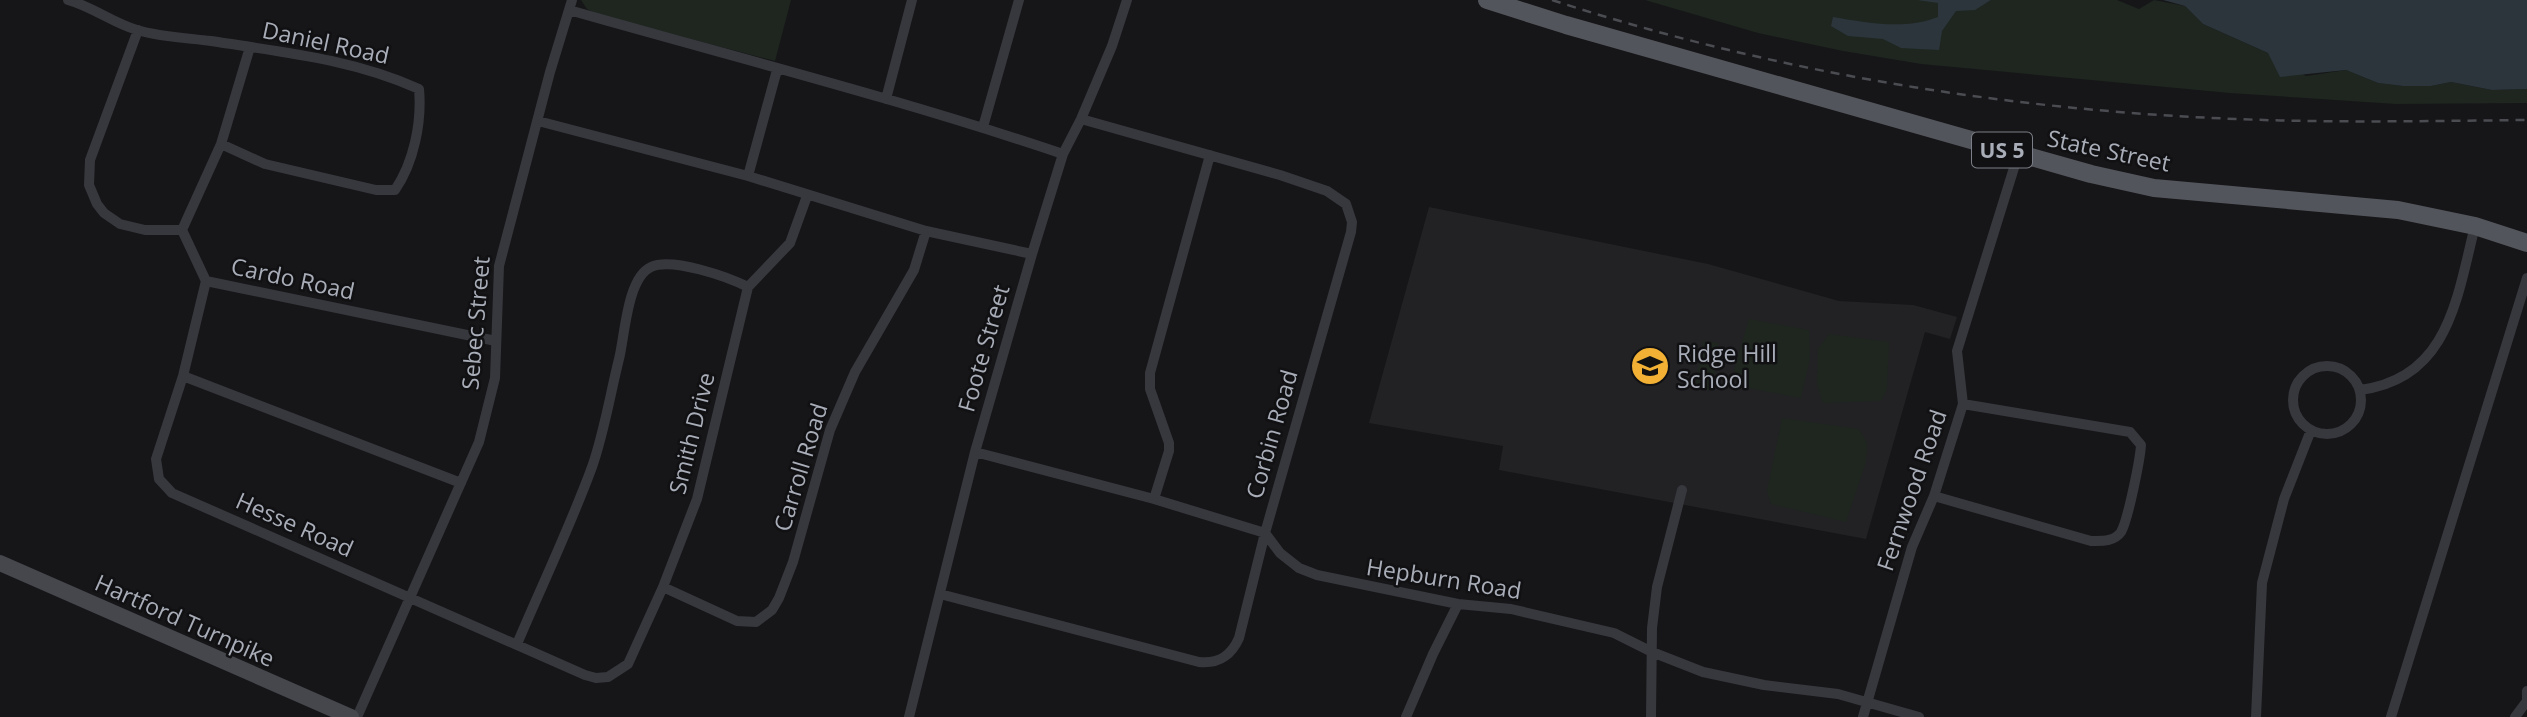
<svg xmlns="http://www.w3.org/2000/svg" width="2527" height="717" font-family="'Open Sans',sans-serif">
<rect width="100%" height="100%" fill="#161618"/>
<path fill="#222225" d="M1429,207l279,57 131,37 74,4 44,12 -7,22 -25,-7 -59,207 -367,-69 4,-24 -134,-23z"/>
<path fill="#1e261f" d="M581,0h210l-16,61 -176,-46 -12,-6z
M1645,0h341v3l5,-3h126l22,9 15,-9 31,6 18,18 65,29 38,23 40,-6 32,13 25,3h28l20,-4 41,8 35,-1v14l-131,1 -166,-11 -309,-29 -78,-13 -85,-18z
M1749,319l60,11 1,28 -9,40 -59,-11 -8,-17z
M1829,334l60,8 -2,47 -6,12 -58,2 -6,-18 1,-36z
M1703,341l15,2 -5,48 -18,-3z
M1782,418l77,11 8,14 -1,19 -20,60 -75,-18 -4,-13z"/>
<path fill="#2c353c" d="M1917,0h74l-16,10 -19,1 -14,20 -3,19 -38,-2 -18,-9 -35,-3 -17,-10 2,-9c35,6 72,13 105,0v-14z
M2163,0h364v89l-35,1 -41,-8 -20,4h-28l-25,-3 -32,-13 -66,7 -12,-24 -65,-29 -18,-18z"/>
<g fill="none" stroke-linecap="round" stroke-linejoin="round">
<path stroke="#37383d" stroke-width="10" d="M68,0c25,7 45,23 69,30 23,7 50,8 74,11 71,11 141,18 208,48 3,33 -5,73 -24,101h-19l-111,-26 -44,-20
M569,10c165,47 331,89 494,144
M138,30l-48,130 -1,25 8,19 7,9 16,11 25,6h37
M886,99l26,-99
M538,121l210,55 178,55 106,23
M983,127l36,-127
M748,176l29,-106
M206,281l-23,95 -27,83 3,20 13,14 413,182 11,3 12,-1 20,-13 35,-77 34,-88 51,-212 42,-44 17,-47
M206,281l290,60
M206,281l-24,-51 39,-86 29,-97
M2293 400a34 34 0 1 1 68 0a34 34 0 1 1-68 0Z
M183,376l278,107
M2360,390c89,-11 97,-93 115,-164
M975,452l179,47 111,34 15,20 19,15 18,7 141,29 53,5 103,24 38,19 51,20 61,13 74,9 81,23
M1934,496l157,45c11,0 23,1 30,-9 7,-12 19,-72 20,-87l-11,-13 -167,-28
M1154,499l15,-48v-8l-19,-54v-16l60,-218
M663,587l74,34 19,1 16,-12 7,-12 14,-36 37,-132 25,-58 59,-102 12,-39
M940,594l259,68c20,2 32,-6 40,-24l26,-105 86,-301 1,-10 -6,-18 -19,-13 -47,-16 -199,-56
M517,644c25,-59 53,-117 75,-177 12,-34 18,-72 27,-108 6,-24 8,-81 32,-92 21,-10 77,10 97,20
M357,717l122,-275 16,-64 4,-112 51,-194 22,-72
M909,717l66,-265 57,-198 31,-100 18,-35 31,-73 15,-46
M1406,717l27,-63 25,-50
M1651,717l1,-89 5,-41 25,-97
M1863,717l49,-170 22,-51 29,-92 -6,-53 61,-196
M2256,717l6,-134 22,-84 27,-69
M2391,717l136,-439
M2515,717l12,-16v-10"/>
<path stroke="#45474d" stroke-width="16" d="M0,563l351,154"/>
<path stroke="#53555c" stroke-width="18" d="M1487,0l79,25 525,149 63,14 244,22 77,16 52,17"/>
<path stroke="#4a4c52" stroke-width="2.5" stroke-dasharray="9 7" stroke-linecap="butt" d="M1552,0c220,72 453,110 684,119 97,4 194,2 291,1"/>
</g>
<defs>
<symbol id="school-disc" viewBox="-11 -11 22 22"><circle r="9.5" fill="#f2b134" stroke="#111113"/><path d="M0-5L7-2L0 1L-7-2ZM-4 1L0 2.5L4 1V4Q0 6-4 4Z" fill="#111"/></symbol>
</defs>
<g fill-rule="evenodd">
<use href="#school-disc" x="1628" y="344" width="44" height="44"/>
</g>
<g text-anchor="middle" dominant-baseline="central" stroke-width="5" stroke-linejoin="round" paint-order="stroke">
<rect fill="#111113" stroke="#7b7e86" stroke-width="2" x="1972" y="132.5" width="60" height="35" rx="5"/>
<g font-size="21" font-weight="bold" fill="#a8adb8">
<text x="2002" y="150">US 5</text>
</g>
<g font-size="23" fill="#a8adb8" stroke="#111113">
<text transform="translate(326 42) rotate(12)">Daniel Road</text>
<text transform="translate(2109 150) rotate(12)">State Street</text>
<text transform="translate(293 278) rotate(12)">Cardo Road</text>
<text transform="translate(475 323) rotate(-85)">Sebec Street</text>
<text transform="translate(983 348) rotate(-74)">Foote Street</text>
<text transform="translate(691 433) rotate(-76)">Smith Drive</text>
<text transform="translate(1271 434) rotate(-74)">Corbin Road</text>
<text transform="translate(800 467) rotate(-73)">Carroll Road</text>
<text transform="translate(1911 490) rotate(-71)">Fernwood Road</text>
<text transform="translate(295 524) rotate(24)">Hesse Road</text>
<text transform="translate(1444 578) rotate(9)">Hepburn Road</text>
<text transform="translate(185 620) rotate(24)">Hartford Turnpike</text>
</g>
<g font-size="23" fill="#a8adb8" stroke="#111113" text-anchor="start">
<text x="1677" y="353">Ridge Hill<tspan x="1677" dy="26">School</tspan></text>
</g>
</g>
</svg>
